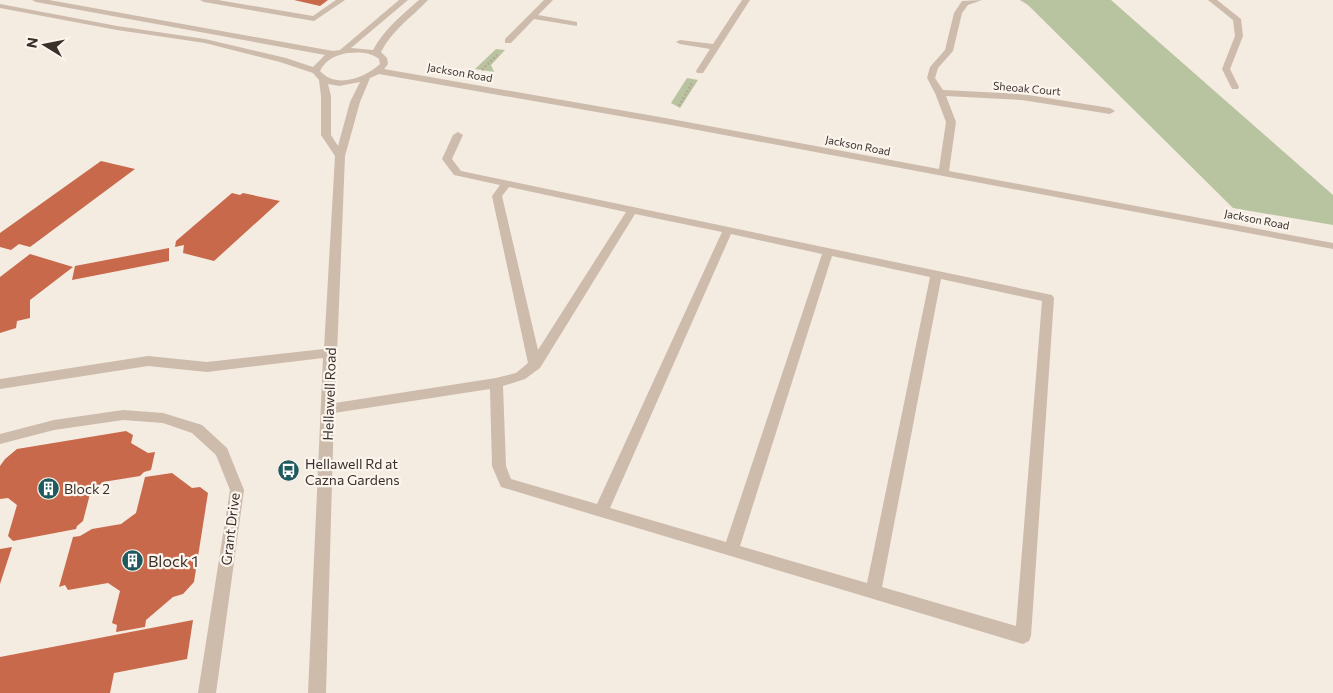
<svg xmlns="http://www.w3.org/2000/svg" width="1333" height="693" font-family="Commissioner,sans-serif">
<rect width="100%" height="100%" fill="#f4ebe1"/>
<path fill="#b8c4a0" d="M1020,0h91l222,195v30l-100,-17 -205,-203z
M496,49l9,1 -14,15 3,7 -19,-3z
M687,78l11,2 -18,28 -9,-5z"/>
<path fill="#c8694b" d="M294,0h34l-8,6z
M101,161l34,8 -105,78 -11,-3 -8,6 -11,-3v-14z
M232,193l8,2 3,-2 37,8 -66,60 -31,-8 1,-8 -9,2 1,-6z
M169,248v13l-97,19 3,-14z
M30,254l43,13 -43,33v18l-13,3 -1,7 -16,5v-56z
M126,431l7,4 -2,8 17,10 7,-1 -4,18 -7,2 -4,4 -37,6 -13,12 -7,27 -6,5 -1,3 -63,12 -5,-5 9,-31 -9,-7 -8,1v-33l5,-7 12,-10z
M172,473l20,15 8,-1 8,6 -14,89 -11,12 -10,3 -27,23 -1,7 -29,5 1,-7 -5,-2 8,-32 -12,-8 -40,7 -3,-5 -6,2 14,-50 7,-1 12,-7 29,-5 15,-11 9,-36z
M12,547l-12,37v-35z
M193,620l-6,39 -73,14 -4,20h-110v-36z"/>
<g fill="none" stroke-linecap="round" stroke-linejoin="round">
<path stroke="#b9a596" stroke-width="2.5" stroke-dasharray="2 2" stroke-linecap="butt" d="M482,70l15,-15
M679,106l13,-23"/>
<path fill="#cdbbac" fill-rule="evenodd" d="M32,0h17l284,51 7,-1 59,-50h9l-57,48 22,2c11,-21 29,-35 46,-50h9c-17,18 -36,30 -47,52l6,6 1,6 -4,5 287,50 268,50 7,-47 -11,-29 -8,-15 3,-11 15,-17 9,-37 8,-12 20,-1 -14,5 -6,8 -9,38 -15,17 -3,10 8,12 79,4 88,14 5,3 -5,3 -88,-14 -76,-4 10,26 -7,49 384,72v6l-662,-124 -292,-51 -9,4 -10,24 -15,54 -10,247 161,-25 20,-5 12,-10 -36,-167 8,-11 -46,-10 -12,-16 11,-24 5,-3 5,3 -11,24 9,12 591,124 2,3 -23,338 -2,5 -6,3 -522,-157 -9,-21 -2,-77 -156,24 -8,280h-18l15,-335 -116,14 -59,-6 -148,23v-10l148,-23 59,6 117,-13 11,-193 -14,-21v-39l-2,-16 -6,-7 -33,-11 -75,-19 -88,-13 -117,-22v-4l117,22 88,13 81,19 27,9 12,-12 -289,-53zM348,53c11,-1 22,-1 31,6l1,5c-15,14 -44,25 -60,7 6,-12 16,-16 28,-18zM360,82l-10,20 -12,44 -7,-11v-39l-3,-12 11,2zM509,187l117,25 -88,138 -36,-154zM635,214l87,18 -125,272 -86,-25 -5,-13 -3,-80 22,-7 15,-11zM731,234l91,20 -96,288 -116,-34zM832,256l98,21 -63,306 -127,-37zM941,279l101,22 -26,325 -134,-39z
M200,0h18l95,16 23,-16h9l-31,21 -110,-19z
M544,0h9l-15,15 39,7v4l-43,-7 -23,24h-6v-4z
M742,0h8l-47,73h-6l-1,-2 14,-22 -30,-5 -4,-2 4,-2 33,4z
M1208,0h9l24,19 2,17 -13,33 9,18 -1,2h-6l-10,-20 13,-33 -2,-16z
M123,410l40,3 39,12 25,23 17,42 -28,203h-18l32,-203 -14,-35 -24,-22 -29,-10 -40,-3 -69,10 -54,14v-10l54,-14z"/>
</g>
<defs>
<symbol id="bus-disc" viewBox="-11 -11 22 22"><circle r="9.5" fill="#1f5a5e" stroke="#fbf5ee"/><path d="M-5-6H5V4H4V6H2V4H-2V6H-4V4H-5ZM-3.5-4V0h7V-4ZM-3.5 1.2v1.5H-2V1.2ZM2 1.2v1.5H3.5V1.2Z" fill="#fff"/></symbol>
<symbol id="building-disc" viewBox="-11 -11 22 22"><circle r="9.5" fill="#1f5a5e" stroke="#fbf5ee"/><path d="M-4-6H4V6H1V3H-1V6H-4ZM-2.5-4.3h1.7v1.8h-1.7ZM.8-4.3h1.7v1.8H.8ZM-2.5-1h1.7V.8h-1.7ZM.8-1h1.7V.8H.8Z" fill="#fff"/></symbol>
</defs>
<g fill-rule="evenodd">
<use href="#bus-disc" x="276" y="458" width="25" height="25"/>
<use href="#building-disc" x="36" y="476" width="25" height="25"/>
<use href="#building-disc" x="120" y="548" width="25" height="25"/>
</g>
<g text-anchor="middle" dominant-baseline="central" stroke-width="4.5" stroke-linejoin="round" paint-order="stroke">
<g font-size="11" fill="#3b302b" stroke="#fbf5ee">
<text transform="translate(460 72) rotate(10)">Jackson Road</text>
<text transform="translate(1027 88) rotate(5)">Sheoak Court</text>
<text transform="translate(858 145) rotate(11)">Jackson Road</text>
<text transform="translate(1257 219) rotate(11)">Jackson Road</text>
</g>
<g font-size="14" fill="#3b302b" stroke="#fbf5ee">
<text transform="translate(329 394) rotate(-88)">Hellawell Road</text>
<text transform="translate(230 529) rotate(-83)">Grant Drive</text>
</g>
<g font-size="14" fill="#3b302b" stroke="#fbf5ee" text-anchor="start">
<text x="305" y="463">Hellawell Rd at<tspan x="305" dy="16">Cazna Gardens</tspan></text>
<text x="64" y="488">Block 2</text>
</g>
<g font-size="16" fill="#3b302b" stroke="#fbf5ee" text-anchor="start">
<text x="148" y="560">Block 1</text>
</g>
</g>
<g transform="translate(45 45) rotate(280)" stroke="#fbf5ee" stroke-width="4" paint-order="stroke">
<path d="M0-4L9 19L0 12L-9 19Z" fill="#3b302b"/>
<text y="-8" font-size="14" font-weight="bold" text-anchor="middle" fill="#3b302b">N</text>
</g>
</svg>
